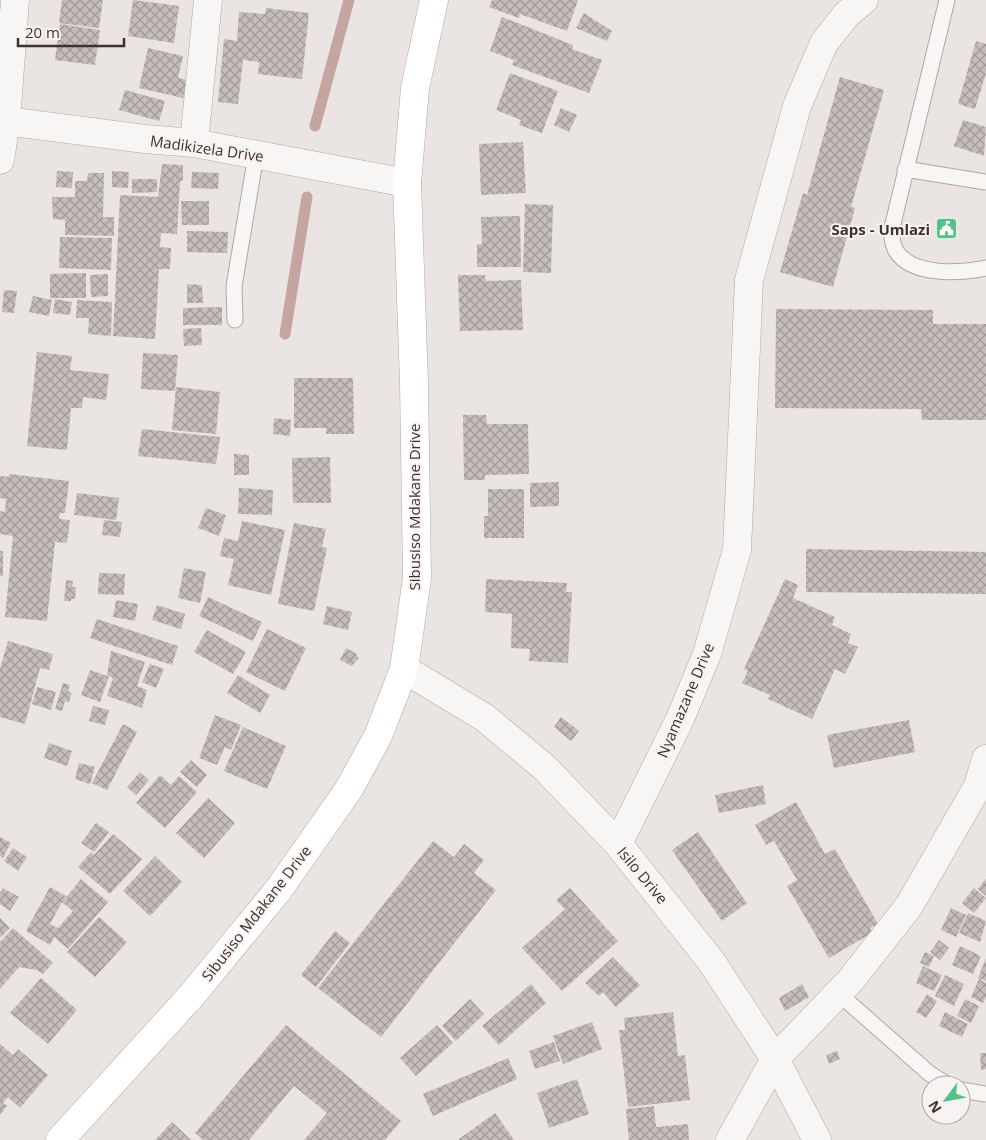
<svg xmlns="http://www.w3.org/2000/svg" width="986" height="1140" font-family="'Open Sans',sans-serif">
<defs>
<pattern id="building-cross-hatch" width="8" height="8" patternUnits="userSpaceOnUse" patternTransform="scale(1.25)"><rect width="8" height="8" fill="#c6bdba"/><path d="M0 0l8 8M0 8l8-8" fill="none" stroke="#a29a97"/></pattern>
</defs>
<rect width="100%" height="100%" fill="#eae4e3"/>
<g fill="none" stroke-linecap="round" stroke-linejoin="round">
<path stroke="#c6a5a1" stroke-width="11" d="M315,126l34,-126
M285,334l22,-137"/>
</g>
<path fill="url(#building-cross-hatch)" fill-rule="evenodd" d="M62,0h41l-4,28 -40,-5z
M133,0l46,6 -5,37 -46,-7z
M492,0h86l-11,31 -47,-17 -1,4 -30,-11z
M266,8l43,5 -7,66 -44,-5 1,-12 -16,-2 -5,44 -20,-2 6,-63 13,2 2,-29 26,2z
M584,13l28,18 -5,10 -31,-13z
M502,17l71,28 -1,4 30,11 -13,33 -77,-28 2,-5 -24,-9z
M60,24l40,6 -5,35 -40,-5z
M976,41l10,3v29l-11,36 -17,-5z
M148,48l35,8 -5,22 9,2 -4,18 -44,-10z
M510,73l48,18 -16,42 -23,-8 2,-5 -25,-10z
M840,77l44,13 -33,117 4,1 -22,79 -53,-15 23,-79 4,2z
M125,90l40,11 -6,20 -40,-11z
M561,108l16,7 -8,17 -15,-7z
M963,120l23,7 -2,29 -30,-10z
M523,142l3,51 -45,2 -2,-51z
M162,164l21,1v16h-3l-3,53 -16,-1 -1,14 11,1 -1,21h-11l-4,70 -42,-3 7,-141 38,2z
M57,171l16,1 -1,16 -16,-1z
M112,171l17,1 -1,16 -16,-1z
M192,172l27,1 -1,16 -27,-1z
M88,173h16l-1,44h11v19l-49,-1v-15l-12,-1 -1,-22h23v-16h12z
M132,179h25v13l-25,1z
M181,201h28v24h-27z
M525,204l28,1 -2,68 -28,-1z
M520,216l1,51h-44v-23h5l-1,-27z
M187,231l41,1 -1,21 -40,-1z
M60,237l52,1 -1,32 -52,-2z
M86,273v25h-36v-24z
M108,274v22l-17,1 -1,-22z
M458,275h27l1,6 35,-1 2,50 -63,1z
M187,284l15,1 1,18h-16z
M4,290l13,1 -3,22 -12,-1z
M33,296l19,4 -3,16 -20,-4z
M55,299l17,3 -2,13 -17,-2z
M77,300l35,2 -1,34 -23,-2 1,-16h-13z
M222,307v18h-39v-17z
M776,309l157,1v14h53v96h-64l-1,-11 -146,-1z
M201,328l1,17 -18,1 -1,-17z
M37,352l35,4 -2,14 39,4 -3,26 -23,-3 -1,11h-11l-4,42 -40,-4z
M143,353l35,2 -3,36 -34,-2z
M294,378h59l1,56h-28v-6h-32z
M176,387l44,5 -4,42 -44,-4z
M463,415h23l1,9h41l1,50 -44,1v5h-21z
M274,418l17,2 -1,16 -17,-2z
M142,429l78,8 -4,27 -78,-8z
M234,454l15,1v20h-15z
M330,457l1,46h-38l-1,-45z
M9,474l60,7 -4,32h-5l-1,6 11,1 -3,23 -12,-1 -8,79 -42,-4 8,-81 -13,-2v-23l5,1 1,-13 -6,-1v-22l9,1z
M559,482v24l-29,1v-24z
M239,488l34,2 -1,25 -34,-1z
M488,489h36v49h-40v-22h4z
M77,493l42,5 -3,22 -42,-5z
M206,508l20,7 -7,21 -21,-8z
M104,520l18,2 -2,15 -18,-2z
M242,521l43,9 -14,65 -43,-10 6,-26 -14,-3 4,-18 14,3z
M294,523l32,6 -4,18 5,1 -13,63 -36,-7z
M806,549l180,3v42l-180,-2z
M0,551h3v25h-3z
M184,568l22,4 -6,31 -22,-5z
M99,573l26,1 -1,21 -26,-1z
M486,579l81,4 -1,9h6l-4,71 -39,-2 1,-12 -19,-1 1,-34 -27,-2z
M785,579l13,6 -5,13 42,19 -3,8 19,9 -3,9 10,4 -13,27 -10,-5 -23,50 -44,-20 2,-4 -28,-12 6,-12 -4,-2z
M66,580l7,1 -1,6h4l-1,12h-4v2h-7z
M208,597l54,25 -9,19 -54,-25z
M116,600l22,4 -3,17 -22,-4z
M157,605l28,9 -4,15 -29,-9z
M327,606l25,6 -4,18 -25,-6z
M97,619l81,27 -6,19 -82,-27z
M267,629l39,19 -21,43 -39,-19z
M207,630l39,22 -13,22 -39,-22z
M8,641l45,13 -4,16 -9,-2 -15,56 -25,-7v-48z
M346,648l11,6 -1,2 3,2 -7,8 -12,-6z
M111,651l34,11 -8,24 10,4 -5,18 -35,-12 6,-18 -4,-2 -9,26 -19,-7 9,-25 17,6z
M150,664l14,5 -8,19 -14,-6z
M238,675l32,20 -10,18 -33,-20z
M63,683l7,2 -2,6 4,2 -3,9 -4,-1 -3,10 -7,-2z
M37,687l19,5 -5,18 -19,-6z
M93,706l16,4 -4,15 -16,-4z
M215,715l26,10 -10,25 -6,-3 -8,18 -18,-7z
M561,717l18,14 -8,10 -17,-14z
M909,720l6,32 -81,16 -7,-33z
M123,724l14,8 -30,58 -15,-7z
M243,727l43,19 -19,43 -43,-18z
M49,743l23,8 -5,15 -23,-8z
M191,760l16,15 -10,12 -17,-15z
M79,763l16,4 -5,17 -15,-5z
M140,772l9,8 -13,15 -9,-8z
M160,775l11,10 8,-9 18,16 -32,36 -29,-25z
M763,785l3,19 -47,9 -4,-18z
M208,798l27,25 -31,35 -28,-25z
M796,802l29,52 10,-5 43,75 -8,4 2,5 -43,25 -42,-72 10,-6 -23,-39 -8,4 -11,-20z
M96,823l13,9 -15,20 -13,-9z
M698,832l49,71 -25,18 -50,-71z
M113,834l29,25 -32,35 -32,-27 13,-15 3,3z
M0,837l11,6 -8,15 -3,-2z
M433,841l21,16 10,-13 20,16 -10,13 22,17 -115,147 -63,-49z
M13,848l14,9 -9,14 -14,-10z
M155,856l27,26 -32,34 -27,-25z
M81,879l27,23 -40,47 -14,-12 -4,8 -24,-14 24,-44 16,9 -3,5zM62,902l11,9 -15,17 -8,-4z
M986,879v17l-8,-7z
M3,888l16,9 -9,14 -10,-7v-11z
M570,888l48,53 -56,50 -40,-43 43,-39 -9,-9z
M974,888l12,10 -12,15 -12,-10z
M951,908l15,7 -10,22 -15,-7z
M968,913l18,8 -6,21 -21,-9z
M99,917l28,25 -32,35 -28,-25z
M0,918l10,10 -10,10z
M13,928l40,35 -10,11 -6,-4 -18,-3 -19,22v-47z
M335,931l15,12 -34,44 -15,-12z
M939,940l10,8 -9,12 -10,-8z
M960,946l21,10 -8,18 -21,-9z
M925,952l9,4 -5,11 -9,-4z
M613,957l27,28 -24,22 -13,-15 -4,4 -14,-13z
M986,958v23l-8,-3z
M923,966l19,9 -8,16 -18,-8z
M945,975l19,9 -10,22 -19,-10z
M41,978l36,32 -29,34 -38,-31z
M979,979l7,4v14l-3,6 -12,-6z
M531,984l15,19 -47,42 -17,-19z
M802,984l7,13 -24,14 -6,-13z
M927,994l10,7 -11,17 -10,-6z
M470,999l14,15 -28,27 -14,-15z
M965,999l14,7 -8,17 -14,-7z
M673,1012l5,44 7,-1 5,45 -62,7 -9,-77h6l-1,-12z
M945,1012l23,12 -6,13 -23,-11z
M592,1022l10,27 -39,15 -10,-28z
M286,1025l115,96 -16,19h-81l23,-27 -33,-27 -45,54h-46l-8,-7z
M437,1025l16,18 -37,33 -16,-18z
M554,1042l6,19 -25,8 -6,-18z
M0,1044l13,11 5,-6 30,26 -28,33 -12,-11 -5,6 4,3 -7,9z
M837,1051l3,8 -11,5 -3,-9z
M980,1053h6v16l-5,1z
M508,1058l9,21 -84,37 -10,-22z
M577,1079l12,35 -40,14 -12,-35z
M654,1106l2,21 32,-3 1,16h-60l-3,-31z
M495,1113l19,27h-55v-1z
M172,1122l19,18h-36z"/>
<g fill="none" stroke-linecap="round" stroke-linejoin="round">
<defs>
<path id="lane" d="M947,0l-56,232c1,5 2,14 5,19 17,26 64,22 90,17
M905,169l81,13
M235,320l-1,-34 22,-131
M838,993l92,81 18,11
M961,1090l25,4"/>
<path id="street" d="M6,121l139,18 49,4 213,40
M194,143l14,-143
M0,160l6,-39 9,-121
M404,669l81,49 59,49 74,77 93,117 64,98 42,81
M618,844l62,-125 27,-65 30,-104 12,-270 48,-174 27,-63 22,-28 18,-15
M730,1140l45,-81 75,-78 59,-75 69,-120 8,-27"/>
<path id="secondary" d="M60,1140l132,-145 87,-106 70,-100 29,-53 26,-67 13,-91 -3,-195 -7,-200 8,-95 19,-88"/>
</defs>
<use href="#lane" stroke="#b0a7a5" stroke-width="17"/>
<use href="#street" stroke="#b0a7a5" stroke-width="29"/>
<use href="#secondary" stroke="#b0a7a5" stroke-width="29"/>
<use href="#lane" stroke="#f8f6f5" stroke-width="15"/>
<use href="#street" stroke="#f8f6f5" stroke-width="28"/>
<use href="#secondary" stroke="#fff" stroke-width="28"/>
</g>
<defs>
<symbol id="civic-square" viewBox="-11 -11 22 22"><rect x="-9" y="-9" width="18" height="18" rx="4" fill="#54c286" stroke="#f7f3f2"/><path d="M-.6-6.5H3V-4.5H.6V-3L4-1V1h2V6H-6V1h2V-1L-.6-3ZM-1.2 2.5V6h2.4V2.5Z" fill="#fff"/></symbol>
</defs>
<g fill-rule="evenodd">
<use href="#civic-square" x="934" y="216" width="25" height="25"/>
</g>
<g text-anchor="middle" dominant-baseline="central" stroke-width="4" stroke-linejoin="round" paint-order="stroke">
<g font-size="15" fill="#40312c" stroke="#f7f3f2">
<text transform="translate(207 148) rotate(8)">Madikizela Drive</text>
<text transform="translate(414 507) rotate(-90)">Sibusiso Mdakane Drive</text>
<text transform="translate(685 700) rotate(-67)">Nyamazane Drive</text>
<text transform="translate(643 875) rotate(50)">Isilo Drive</text>
<text transform="translate(256 913) rotate(-52)">Sibusiso Mdakane Drive</text>
</g>
<g font-size="15" font-weight="bold" fill="#40312c" stroke="#f7f3f2" text-anchor="end">
<text x="930" y="229">Saps - Umlazi</text>
</g>
</g>
<g transform="translate(946 1100) rotate(238)"><circle r="24" fill="#f7f3f2" stroke="#aea5a3"/>
<path d="M0-4L9 19L0 12L-9 19Z" fill="#54c286"/>
<text y="-8" font-size="14" font-weight="bold" text-anchor="middle" fill="#40312c">N</text>
</g>
<path d="M18 38v8h106v-8" fill="none" stroke="#40312c" stroke-width="2.5"/>
<text x="25" y="38" font-size="15" fill="#40312c" stroke="#f7f3f2" stroke-width="4" paint-order="stroke">20 m</text>
</svg>
